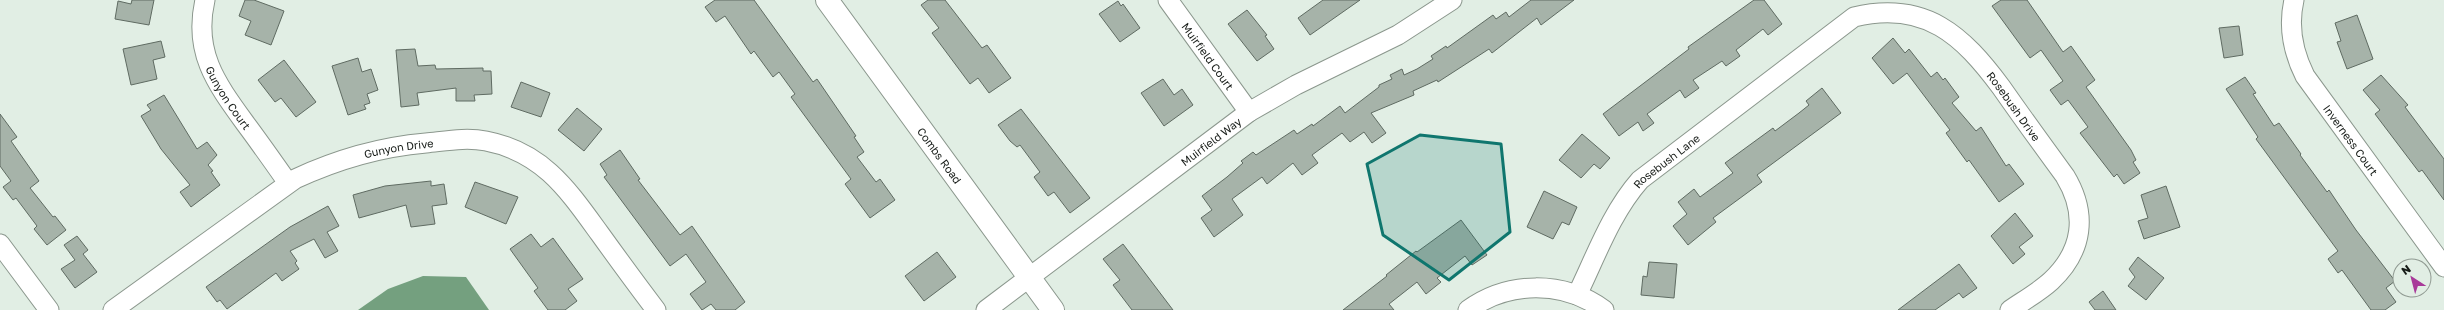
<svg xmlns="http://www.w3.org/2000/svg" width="2444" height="310" font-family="'Golos Text',sans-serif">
<rect width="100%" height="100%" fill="#e1eee4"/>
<path fill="#74a07f" d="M423,276l43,1 23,33h-131l30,-21z"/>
<path fill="#a6b3a9" stroke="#5f6b62" d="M132,0h22l-5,25 -34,-6 3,-18 13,3z
M245,0h9l30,11 -13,34 -26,-10 6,-14 -12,-5z
M715,0h39l59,82 4,-3 39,57 -2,1 10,15 -7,5 19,25 4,-3 15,21 -25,18 -25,-34 6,-5 -60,-82 4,-3 -16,-22 -6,5 -19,-26 -3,3 -26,-38 -9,6 -11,-15z
M928,0h17l37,48 5,-3 24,33 -22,15 -11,-15 -8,6 -38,-51 7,-5 -18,-23z
M1323,0h37l-50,35 -12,-17z
M1531,0h43l-33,25 -4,-7 -45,35 -3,-4 -51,33 -1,-2 -24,11 1,4 -43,18 15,20 -14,10 -8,-11 -14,10 -8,-9 -30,22 6,8 -16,12 -9,-12 -26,21 -5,-7 -30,22 11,16 -29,22 -13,-19 11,-8 -10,-14 25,-19 16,-14 -2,-2 12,-9 3,3 38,-25 3,4 15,-10 1,2 27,-20 5,7 34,-26v-2l13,-6 -2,-4 12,-6 2,6 13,-6 16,-10 -2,-3 15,-10 1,2 46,-33 3,4 10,-7 3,5z
M1754,0h10l18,24 -14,11 -5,-6 -27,21 4,6 -14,10 -4,-5 -29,19 6,8 -14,10 -5,-8 -33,24 7,9 -11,8 -5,-9 -19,14 -16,-22 86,-65 -1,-2z
M2001,0h26l36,52 8,-6 24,34 -9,7 45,63 5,10 -3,2 7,11 -16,11 -7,-10 -3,3 -34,-44 8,-6 -20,-27 -7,5 -11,-15 13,-9 -22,-31 -11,8 -38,-52z
M1118,1l3,5 2,-2 17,24 -20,14 -21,-28z
M1247,10l20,25 -2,1 9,13 -17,12 -29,-37z
M2357,15l16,44 -26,10 -10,-27 4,-1 -6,-18z
M2239,26l4,29 -19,3 -5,-30z
M1893,38l12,15 4,-4 22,28 6,-5 6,8 2,-2 14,19 -7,6 24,28 5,-4 25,39 3,-2 15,20 -25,18 -30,-42 -2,2 -21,-29 4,-3 -43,-57 -14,11 -21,-26z
M161,41l4,16 -12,3 4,19 -26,6 -8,-36z
M415,49l3,17 17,-1 1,4 47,-1v3h8l1,23 -18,1 1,6h-19v-13l-39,5 2,12 -18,2 -5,-57z
M358,58l4,14 9,-3 7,21 -11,4 3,9 -6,2 2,4 -18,6 -16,-49z
M284,60l32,42 -20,15 -15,-19 -6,4 -17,-22z
M2381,75l27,30 -3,2 39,52v41l-22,-30 -3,2 -44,-58 5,-4 -17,-20z
M2245,77l11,16 -3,1 21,32 5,-3 22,31 -1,1 27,37 2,-2 8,12 19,28 39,51 -9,7 10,14 -11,8h-14l-29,-40 -4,3 -10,-14 10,-8 -82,-112 2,-2 -32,-48z
M1163,79l11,16 8,-6 11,16 -29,21 -23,-33z
M521,82l29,11 -9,24 -30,-10z
M1822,88l19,25 -84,62 5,7 -49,36 3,4 -28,23 -15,-19 14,-12 -9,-12 16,-13 6,8 33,-24 -8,-10 48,-35 2,3 24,-18 10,-8 -3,-4z
M164,95l33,54 10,-7 10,13 -9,10 5,6 -2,1 9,13 -29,22 -11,-15 10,-7 -29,-36 -20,-33 10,-6 -4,-5z
M577,108l25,21 -18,22 -26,-21z
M1021,109l69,89 -20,15 -16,-21 -6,4 -14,-19 6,-5 -20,-27 -3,2 -7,-6 -12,-16z
M0,114l17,23 -6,4 28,40 -9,7 23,29 2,-1 11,14 -19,15 -13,-16 3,-3 -21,-28 -3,2 -10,-13 8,-6 -11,-15z
M1582,134l28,24 -10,11 -6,-5 -13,14 -22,-18z
M620,150l20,29 -2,1 42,55 12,-9 53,76 -10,8h-19l-5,-6 -9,6 -12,-16 16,-12 -20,-28 -16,12 -66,-89 3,-2 -7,-11z
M431,181v5l13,-2 3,20 -15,2 3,18 -24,3 -5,-22 -47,13 -6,-23 32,-9z
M475,182l43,15 -12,27 -41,-17z
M2166,186l14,41 -36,12 -6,-18 10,-3 -7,-23z
M1544,191l33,16 -8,18 -7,-3 -9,17 -26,-12z
M328,206l11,20 -12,6 11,19 -13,7 -11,-19 -24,12 7,10 -2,2 4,6 -17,12 -6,-8 -49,36 -7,-9 -3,2 -11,-15 84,-60z
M2015,213l18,23 -14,11 6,7 -12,10 -22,-28z
M1461,220l26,35 -15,10 -7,-9 -28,22 4,4 -15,12 -9,-12 -28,22 5,6h-51l44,-34 -1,-1 30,-24 1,1z
M531,234l10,13 12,-9 30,41 -15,10 9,12 -12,9h-17l-14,-19 4,-3 -28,-39z
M77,236l11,14 -5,4 14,18 -22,16 -14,-19 14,-9 -11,-15z
M1123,244l50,66h-41l-19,-25 7,-5 -17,-21z
M937,252l19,25 -32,24 -19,-25z
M2138,257l26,21 -18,22 -18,-14 7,-9 -6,-8z
M1649,262l28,2 -3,34 -33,-3 2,-19 4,1z
M1959,264l18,24 -14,10 -4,-5 -24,17h-37z
M2103,291l13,19h-21l-6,-8z"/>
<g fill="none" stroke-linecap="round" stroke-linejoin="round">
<defs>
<g id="street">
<path id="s1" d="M205,0c-12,52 11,83 40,123 15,20 29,40 43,60"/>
<path id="s2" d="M1168,0l81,112"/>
<path id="s3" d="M2294,0c-6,26 -1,52 11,76l139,191"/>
<path d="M0,244l49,66"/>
<path id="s4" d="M1577,295c19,-39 34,-82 63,-115l214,-163c72,-17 109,19 147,70 21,30 42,59 64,89 23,38 18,75 -14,105 -12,11 -28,20 -41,29"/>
<path id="s5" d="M113,310l182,-131c43,-20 84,-32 131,-36 20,-2 40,-6 60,-2 57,11 82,49 114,93 18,25 37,51 56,76"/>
<path id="s6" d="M986,310l263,-198 47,-27 102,-50 54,-35"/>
<path d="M1468,310c40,-29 95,-30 136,0"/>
</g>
<g id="secondary">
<path id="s7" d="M827,0l226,310"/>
</g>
</defs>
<use href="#street" stroke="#8b978d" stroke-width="21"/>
<use href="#secondary" stroke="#8b978d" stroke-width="24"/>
<use href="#street" stroke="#fff" stroke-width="19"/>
<use href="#secondary" stroke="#fff" stroke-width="22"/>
</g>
<path fill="#0f766e" fill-opacity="0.2" stroke="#0f766e" stroke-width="3" stroke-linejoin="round" d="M1420,135l81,9 9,88 -61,48 -66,-45 -16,-71z"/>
<g text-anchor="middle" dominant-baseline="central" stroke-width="3" stroke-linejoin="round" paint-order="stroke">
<g font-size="11" fill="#161b17" stroke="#e1eee4">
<text stroke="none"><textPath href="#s2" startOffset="69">Muirfield Court</textPath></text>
<text stroke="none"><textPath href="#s1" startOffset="104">Gunyon Court</textPath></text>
<text stroke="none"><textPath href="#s4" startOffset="599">Rosebush Drive</textPath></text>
<text stroke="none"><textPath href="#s3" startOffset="157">Inverness Court</textPath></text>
<text stroke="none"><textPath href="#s6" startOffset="281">Muirfield Way</textPath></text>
<text stroke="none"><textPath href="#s5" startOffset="333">Gunyon Drive</textPath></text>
<text stroke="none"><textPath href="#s7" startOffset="192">Combs Road</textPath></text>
<text stroke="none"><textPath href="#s4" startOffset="164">Rosebush Lane</textPath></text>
</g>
</g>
<g transform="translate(2412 278) rotate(324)"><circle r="19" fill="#e1eee4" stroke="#909a92"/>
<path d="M0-3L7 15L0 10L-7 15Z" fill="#a83a99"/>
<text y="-6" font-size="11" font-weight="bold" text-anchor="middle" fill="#161b17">N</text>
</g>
</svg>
